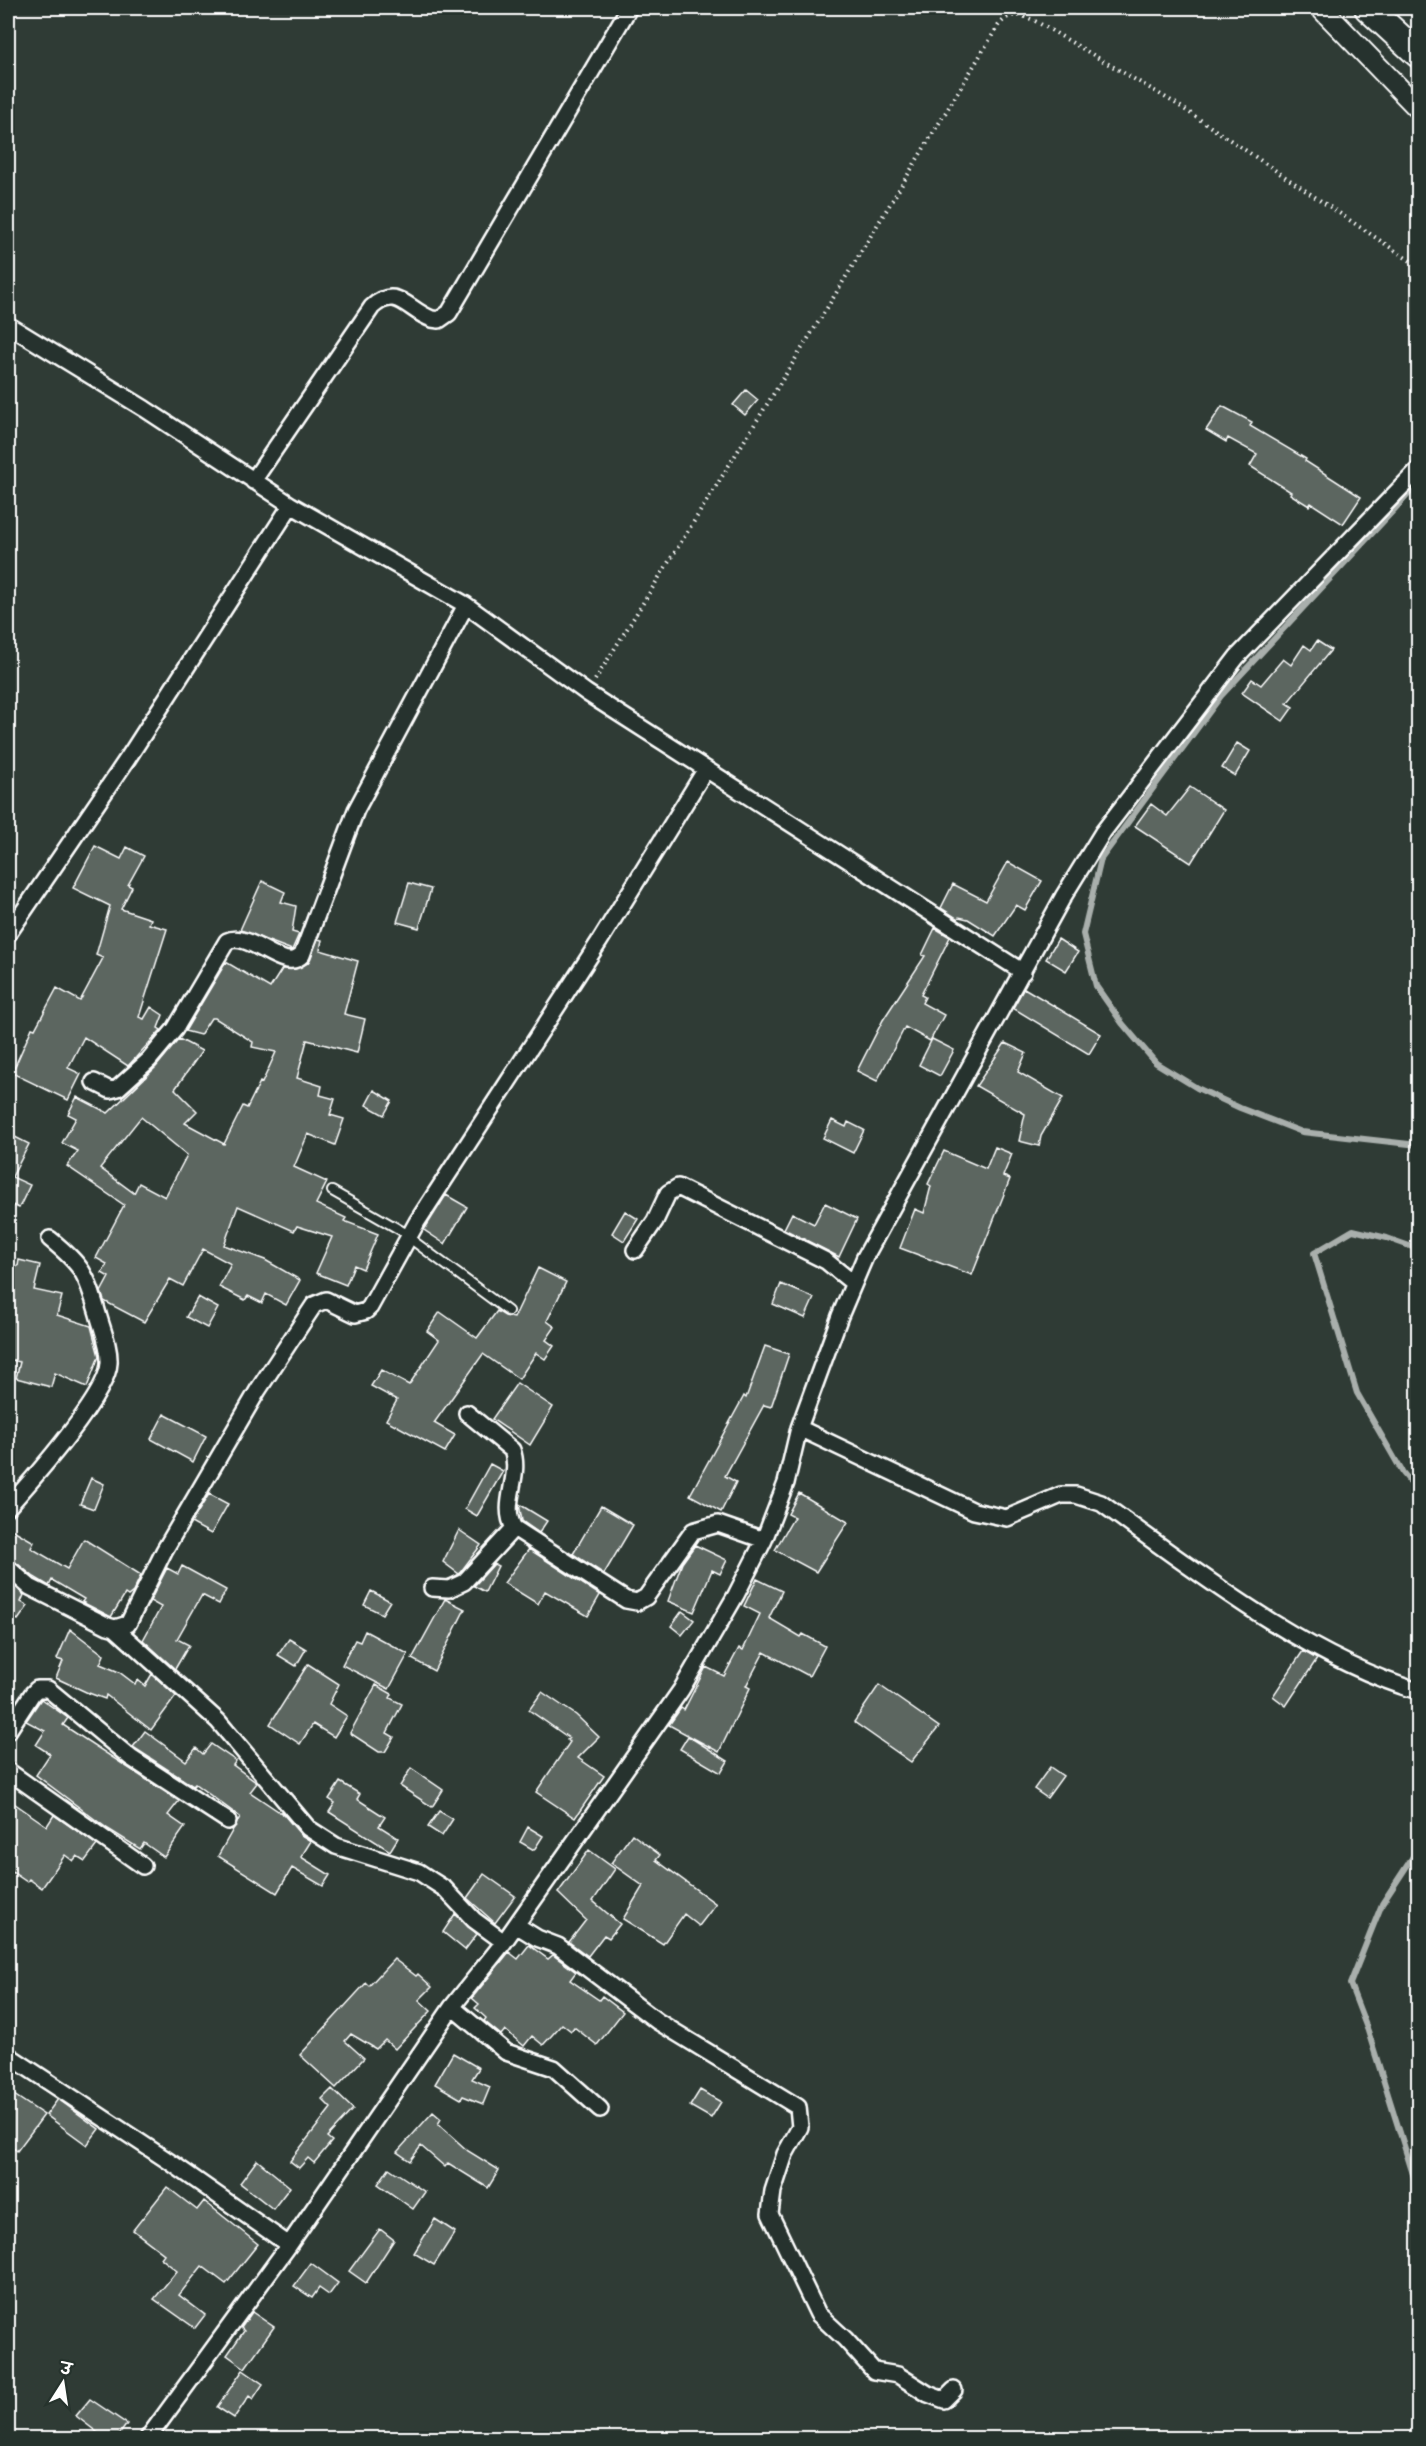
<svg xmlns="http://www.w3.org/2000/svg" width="1426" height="2446" font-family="Mali,'Playpen Sans Deva',sans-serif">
<rect width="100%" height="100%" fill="#2f3b35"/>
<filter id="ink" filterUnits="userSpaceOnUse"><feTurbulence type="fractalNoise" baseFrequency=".0167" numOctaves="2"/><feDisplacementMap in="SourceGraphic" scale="12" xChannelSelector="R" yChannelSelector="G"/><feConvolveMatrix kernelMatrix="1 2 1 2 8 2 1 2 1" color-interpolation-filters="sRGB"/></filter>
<g filter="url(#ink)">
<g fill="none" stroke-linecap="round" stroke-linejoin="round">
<path stroke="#a9afac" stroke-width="6" d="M1418,484l-197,212 -120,163 -18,75 13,52 26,37 34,40 41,25 43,20 62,24 116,13
M1418,1249l-31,-11 -34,-8 -39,23 43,140 46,80 15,18
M1418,1849l-36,55 -32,80 18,47 50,159"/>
</g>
<path fill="#5b6661" stroke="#fff" stroke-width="1.5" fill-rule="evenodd" d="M746,390l12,10 -13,15 -12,-10z
M1222,406l30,16 -2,4 56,33 -1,2 56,36 -18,27 -32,-21 -2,3 -19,-12 1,-2 -41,-26 7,-12 -29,-16 -2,4 -20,-12z
M1317,641l14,9 -44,53 6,4 -10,14 -41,-28 10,-14 9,6 22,-26 8,6 13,-20 7,5z
M1237,743l13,8 -15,25 -13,-8z
M1190,787l34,23 -33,53 -56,-37 16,-22 16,12z
M95,846l26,13 6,-12 17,9 -16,29 4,2 -11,22 30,10 -2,5 18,5 -28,88 5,2 7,-12 12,8 -5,13 3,2 -33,36 -44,-29 -16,31 13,6 -13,26 -56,-27 20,-45 3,1 22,-41 23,13 23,-43 -7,-3 14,-49 -37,-18z
M1008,862l34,19 -17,29 -9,-5 -21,31 -27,-17 -9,-2 -1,2 -17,-11 12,-24 33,17z
M262,881l23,11 -4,10 15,4 -4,26 7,2 -7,16 -52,-20z
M409,883l22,6 -12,39 -22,-6z
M935,928l15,9 -29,58 4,2 -3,6 22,12 -14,26 -25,-14 -28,54 -20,-10 26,-51 42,-64 -3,-1z
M318,939l4,1 -2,10 38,11 -14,53 21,5 -8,34 -50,-13 -10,38 25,8 -2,9 15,4 -5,16 14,4 -9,26 -27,-11 -14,33 33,15 -11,22 30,14 -2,3 34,13 -15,35 -9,-4 -8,20 -30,-12 16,-36 -35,-11 -3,5 -56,-25 -14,39 41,15 35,20 -14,25 -20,-11 -4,9 -14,-7 -3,4 -26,-13 12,-23 -28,-15 -20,37 -13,-7 -26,43 -40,-21 -3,-9 8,-15 -7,-4 5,-9 -11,-6 28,-53 -57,-39 11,-15 -16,-8 14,-25 -8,-4 9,-17 31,16 48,-46 23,-28 23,12 -27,38 22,22 -12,12 39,21 19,-38 4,2 13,-26 2,1 14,-31 -24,-5 1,-5 -38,-24h-4l-11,17 -15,-4 41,-69 44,26 12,-19h13l13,-6zM141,1117l46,38 -22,42 -26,-14 -5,10 -34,-25z
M1058,939l20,13 -12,19 -20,-12z
M1024,988l77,46 -12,20 -76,-46z
M932,1039l22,11 -14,26 -21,-11z
M1005,1043l21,10 -8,19 45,26 -22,38 -2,10 -20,-5 6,-27 -49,-28z
M374,1090l18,11 -8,14 -18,-10z
M832,1120l14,7 2,-5 16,8 -11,23 -30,-15z
M13,1136l16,8 -17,33 18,8 -11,23 -11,-5v-58z
M995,1147l17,7 -9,22 7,3 -38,96 -72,-27 15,-39 9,4 7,-27 -3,-2 16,-33 42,18z
M446,1195l21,12 -22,37 -21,-14z
M825,1203l32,16 -18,38 -55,-28 8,-16 22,11z
M625,1211l13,8 -14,22 -12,-8z
M19,1260l21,5 -6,25 28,6 -5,19 34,11 8,30 -12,31 -32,-14 -4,14 -35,-9 4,-16 -12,-3v-95l10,2z
M538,1268l28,14 -19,39 8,6 -9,13 8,6 -9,13 -9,-6 -17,26 -36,-25 -49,69 21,12 -10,17 -59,-32 11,-20 -26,-14 10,-16 28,15 30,-45 -12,-9 13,-19 37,26 20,-27 8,5 9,2z
M781,1284l33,14 -9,20 -32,-14z
M198,1297l20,11 -11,20 -21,-11z
M765,1346l24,8 -18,53 -7,-2 -39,71 11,6 -15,30 -31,-17 54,-99 2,2z
M517,1383l36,24 -23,38 -38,-26z
M164,1414l42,22 -13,26 -42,-23z
M490,1464l13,7 -26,45 -12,-7z
M91,1478l13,6 -10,25 -14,-5z
M799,1493l49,29 -32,50 -41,-22 19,-33 -6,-3z
M209,1494l19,10 -17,30 -20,-11z
M519,1504l28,17 -8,12 -17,-12z
M601,1506l32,19 -29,49 -31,-20z
M8,1527l26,15 -3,6 36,21 17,-30 57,36 -8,17 -5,4 -3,-2 -14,23 -29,-15 2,-3 -32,-19 -3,6 -15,-9 -20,-16 -6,-2z
M459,1530l22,15 -22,29 -16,-12z
M695,1545l32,15 -7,14 -8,-4 -18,42 -26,-11 14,-38z
M529,1549l71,46 -12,21 -43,-25 -7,13 -34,-21z
M494,1564l4,2 -13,26 -11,-6z
M182,1566l44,24 -7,14 -17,-9 -25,44 12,6 -14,24 -32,-29 18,-33 -11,-6 17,-33 11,6z
M757,1579l25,12 -13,27 32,19 2,-3 22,12 -16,30 -45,-24 -18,34 4,2 -31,64 -50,-27 12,-17 3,2 22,-43 18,9 15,-28 4,2 17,-36 -16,-8z
M8,1580l16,15 -3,7 7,4 -10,14 -5,-3 -5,9z
M371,1591l19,10 -8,13 -18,-9z
M445,1599l20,10 -31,62 -22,-12z
M682,1611l12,9 -12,15 -11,-9z
M70,1629l34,26 -4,9 19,8 16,12 3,-4 7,6 7,-12 24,22 -25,34 -45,-35 -1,4 -19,-7 -30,-14 7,-17 -6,-2z
M365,1631l43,23 -19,35 -47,-24 13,-25 5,2z
M289,1639l17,10 -10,17 -18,-11z
M1303,1651l14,8 -31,47 -13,-10z
M308,1664l31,20 -10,20 18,12 -13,21 -21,-13 -13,20 -30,-20z
M376,1685l16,9 -2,4 12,6 -15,29 7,4 -9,15h-6l-29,-19z
M879,1685l60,42 -28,35 -57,-40z
M542,1692l34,23 23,22 -21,21 26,18 -29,42 -39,-26 34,-50 -3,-2 2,-2 -40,-28z
M41,1699l27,19 -5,7 116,76 -11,14 17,12 -21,30 -20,-14 -4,6 -32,-20 -72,-54 14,-21 -14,-9 9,-14 -19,-10z
M145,1731l41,30 10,-13 7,6 8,-10 25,17 -3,4 24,18 -7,9 34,23 17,20 10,6 -10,16 29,18 -7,11 -31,-18 -15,25 -59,-37 22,-39 -45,-33 -2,2 -60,-39z
M688,1736l40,25 -7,12 -41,-24z
M1050,1767l13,9 -16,22 -13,-9z
M411,1768l32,22 -11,17 -32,-21z
M340,1782l20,12 -3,5 28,18 -6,9 19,12 -8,13 -61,-39 6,-9 -6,-4z
M8,1799l39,27 7,-11 43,30 -12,16 -8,-5 -4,5 -8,-6 -23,33 -13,-9 -2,3 -19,-13z
M439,1811l14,8 -11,17 -14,-9z
M528,1827l15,9 -9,14 -14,-8z
M632,1834l28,21 -4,5 60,44 -17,22 -15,-12 -21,30 -40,-25 20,-33 -32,-23z
M589,1850l26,19 -22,32 27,23 -11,14 -5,-3 -16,21 -19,-14 17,-22 -28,-27z
M484,1874l31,22 -20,27 -28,-25z
M455,1914l22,20 -12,16 -22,-18z
M529,1945l19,14 5,-4 23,17 -6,8 29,20 3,-4 21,16 -26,33 -23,-18 -3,4 -9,-7 -19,21 -11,-9 -8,10 -19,-16 -4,5 -17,-14 2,-3 -11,-10 4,-4 -7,-6 37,-46 9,7z
M394,1959l22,17 2,-2 14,13 -13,13 12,11 -36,38 -10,-9 -9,9 -25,-15 -6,7 19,17 -28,30 -36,-33 66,-72 3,3z
M453,2053l26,15 -7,11 18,8 -7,17 -20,-8 -2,3 -26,-15z
M332,2089l21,20 -26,28 5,4 -18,22 -6,-5 -9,10 -9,-7 41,-53 -9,-9z
M700,2090l21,12 -10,16 -21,-12z
M8,2091l36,24 -27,36 -9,-7z
M58,2099l41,30 -12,16 -41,-30z
M433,2112l8,7 -3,5 30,27 31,19 -11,18 -40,-25 -3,4 -24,-21 -11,15 -13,-9z
M257,2160l33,27 -17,22 -33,-26z
M389,2168l36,24 -12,17 -35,-25z
M167,2187l30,23 7,-9 54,43 -32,40 -24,-18 -23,29 26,20 -10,13 -41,-29 23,-28 -16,-13 3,-4 -31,-24z
M435,2219l20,13 -21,33 -20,-12z
M380,2229l14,11 -28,43 -17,-12z
M311,2263l27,20 -9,12 -10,-7 -7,10 -18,-12z
M252,2312l22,15 -29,41 -18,-13 17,-24 -3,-3z
M243,2370l20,14 -10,15 -4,-3 -15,22 -17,-11z
M90,2399l37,25 -11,15h-10l-30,-23z"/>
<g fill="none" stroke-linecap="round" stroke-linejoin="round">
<defs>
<path id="service" d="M332,1191l77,44
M408,1237l100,74"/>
<path id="minor" d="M8,325l137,84 146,96 175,100 121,88 436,279
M253,481l119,-174c25,-23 36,4 60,12l7,1 10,-7 180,-305
M8,934l120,-176 163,-253
M94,1082l16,8 8,-2 31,-28 26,-31 52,-88c24,-11 57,34 75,14l54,-145 110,-205
M635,1250l20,-29 13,-28 10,-6 148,74 27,22
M467,1413l45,37c10,26 -12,54 2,78l112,72 11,2 9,-5 47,-66 25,-7 46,16
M799,1428l175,83 33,7 54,-23h15l25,8c93,67 207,156 317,188
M8,1507c23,-26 100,-112 101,-144 1,-16 -7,-34 -11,-49 -12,-41 -15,-48 -48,-75
M8,1568l22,19 78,39 7,2 13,-4 36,-73 94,-161 56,-85 12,-5 29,14 11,-3 4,-4 47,-85 182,-280 107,-173
M432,1588l17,1 15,-7 50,-54
M115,1628l103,93 90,107 28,18 83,26 12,8 14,9 29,31 30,22
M8,1731l24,-37 5,-5h11l83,69 97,63
M8,1771l135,95
M516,1925l21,13 21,8 99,75 141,86 2,20 -15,27 -12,37 -3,23 48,100 27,25 29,32 24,4 30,19 16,6 10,-10
M452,2007l54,45 48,16 46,41
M8,2055l165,109 116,81
M148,2438l141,-193 163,-238 52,-65 177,-252 55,-95 28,-55 22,-57 13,-55 41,-112 25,-59 198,-360 40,-65 134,-175 181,-187"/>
<path id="tertiary" d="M1321,8l97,100"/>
<path id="trunk" d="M1368,8l50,46"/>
</defs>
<use href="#service" stroke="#fff" stroke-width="12"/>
<use href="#minor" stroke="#fff" stroke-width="20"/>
<use href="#tertiary" stroke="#fff" stroke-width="24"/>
<use href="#trunk" stroke="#fff" stroke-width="30"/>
<path stroke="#fff" stroke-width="4" stroke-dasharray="1.5 4.5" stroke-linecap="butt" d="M595,680l229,-367 174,-287c12,-15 23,-12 39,-4l138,81 243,163"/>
<use href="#service" stroke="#26332d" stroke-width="8"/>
<use href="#minor" stroke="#26332d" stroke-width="15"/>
<use href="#tertiary" stroke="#26332d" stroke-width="20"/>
<use href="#trunk" stroke="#26332d" stroke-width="26"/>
</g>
</g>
<rect width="1426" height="2446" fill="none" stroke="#26332d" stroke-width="30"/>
<rect x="15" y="15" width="1396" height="2416" fill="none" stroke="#fff" stroke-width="2" filter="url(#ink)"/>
<g transform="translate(63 2383) rotate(12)" stroke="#26332d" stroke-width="4.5" paint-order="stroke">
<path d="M0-4.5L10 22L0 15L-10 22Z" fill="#ffffff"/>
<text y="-9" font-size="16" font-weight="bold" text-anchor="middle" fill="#ffffff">उ</text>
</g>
</svg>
